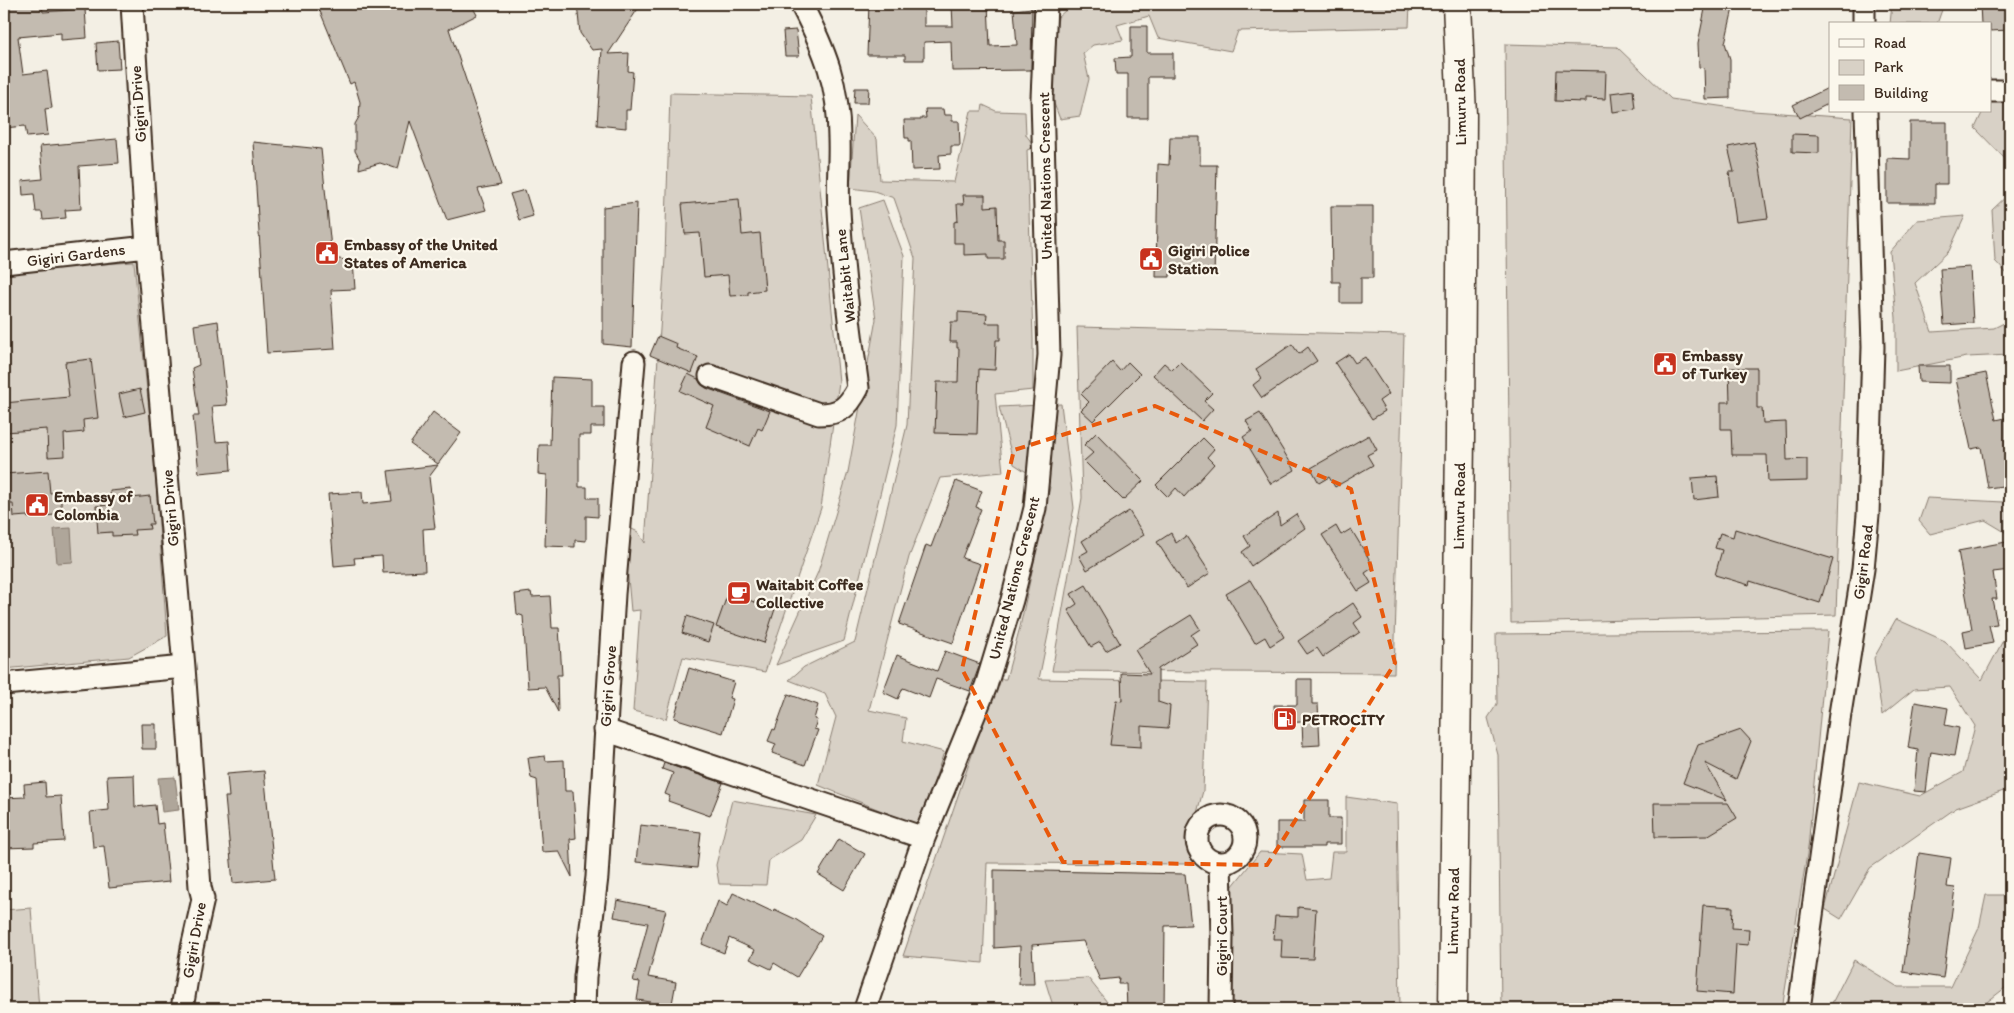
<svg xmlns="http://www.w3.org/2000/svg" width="2014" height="1013" font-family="Itim,sans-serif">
<rect width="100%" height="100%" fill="#f3efe4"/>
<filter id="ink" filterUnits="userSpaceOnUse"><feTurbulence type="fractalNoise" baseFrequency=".02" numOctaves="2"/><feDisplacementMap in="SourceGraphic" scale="10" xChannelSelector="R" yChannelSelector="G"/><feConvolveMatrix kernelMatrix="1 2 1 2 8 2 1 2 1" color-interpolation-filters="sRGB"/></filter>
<g filter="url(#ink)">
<path fill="#d8d1c6" stroke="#8a7e72" d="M1067,4h343l-1,23 -171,4 -7,20 -73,-13 -9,-22 -32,9 6,15 -30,5 -10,8 6,26 -9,37 -20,3 -11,-28 9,-74 8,-7z
M1892,4h52l-7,20h-47z
M1505,44l112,3 54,52 82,12 99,7 -16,497 -325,8z
M1997,79l13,5v80l-35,-36 8,-17h7v-16z
M670,93l141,3 28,286 -18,126 -56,164 -82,-15 -17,62 -33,-8 7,-101 -9,1 -4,-44 1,-40 10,5 7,11 20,-285z
M983,105l13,6 29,1 1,23 9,12 -8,3 6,189v51l-38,4 8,78 -63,6 -31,79 -40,153 37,8 -3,23 41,11 -25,74 -101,-41 18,-68 -11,-23 -36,-14 15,-13 51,-25 52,-217 8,-167 -21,-60 -20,-7 -24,-3 5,-73 22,24 3,41 74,2 17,-71h11z
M2010,193v84l-15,-16 -3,-51z
M883,200l21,56 -7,169 -53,216 -68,24 42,-93 30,-100 28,-153 -17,-111z
M1965,216l-16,35 -34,32 17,49 62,-4 16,-8v35l-43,2 -71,14v-53l-6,-66 27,-32z
M134,262l21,207 12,167 -38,21 -125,12v-398l17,-2z
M1077,327l327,8 -10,338 -342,-2 30,-173z
M1061,404l13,104 -35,171 168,3 -4,109 -14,51 5,22 -207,-1 -4,100 -80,-7 95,-277h8l14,-52 30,-140 -36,-23 -15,-57z
M2010,497v38l-25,-15 -55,14 -11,-13 8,-23 76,4z
M1896,619l49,22 37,39 25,-47h3v219l-3,1 2,-64 -53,19 -86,60 -29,51 -16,-10 34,-127 61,14 43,-24 12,-46 -25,-39 -36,2 -32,26 -8,-57z
M1828,631l-20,217 -26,161h-281l-3,-254 -10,-37 9,-14 -1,-70z
M1346,797l51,7 3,205h-169l1,-122 28,-35 42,2 5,26 22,-2 3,-26h14z
M732,800l84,15 -15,25 -32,20 -3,25 -47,-1 -3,-19z
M1986,895h24v89l-32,25h-149l25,-49 44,27h53l28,-59z
M31,908l8,101h-35v-99z
M1088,978l19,24 1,7h-54l-9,-29z"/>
<path fill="#afa69a" stroke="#817468" d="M71,528l2,34 -16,1 -3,-34z
M175,777l4,33 -17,2 -4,-34z"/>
<path fill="#c3bbb0" stroke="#3b2a1e" d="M4,4h38l1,8 42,-3 2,29 -26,2v-7l-43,4 5,37 24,-3 5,37 -7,1 3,26 -21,2 -2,-11 -21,2z
M317,4h154l6,11 -28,14 52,156 -23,4 8,21 -39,10 -37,-99 -12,48 -18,-6 -21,6 1,-9 -5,-9v-27l4,-7 1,-15 -6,-20 -4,2z
M577,4h64l-33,50 21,-1 -1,18 5,1 -3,38h-4v18l-29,-3 5,-76 -10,1 -12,-17z
M869,4h15v3h40v19h29l-1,-21 36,-1 2,42 27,-1 -3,-35 18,-2 -1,62 -79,1 -1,-30 -27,1v18h-19v-5h-38z
M1706,4h28l-9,39 5,16v39l-25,1 -1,-31 -5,-1 -1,-24z
M1980,4h28l1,26 -19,1v-7h-9z
M1131,26h16v27h26v24h-25v41h-20v-44h-12l-1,-16 16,-1z
M796,30l3,26h-14l-2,-25z
M118,41l2,28 -22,1 -2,-27z
M1556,70l50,1 -1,28 -19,-1v4l-31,-1z
M1830,87v16l-30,15 -7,-13z
M855,88h14l-1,15h-14z
M1633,90l2,19 -22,3 -2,-19z
M925,109h18l1,6h8v6h7l1,25h-9v8l-12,1 1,14 -28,1 -1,-29h-2v-3h-4l-1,-18h17v-2h5z
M1910,122h37v62h-12v19h-48v-45l23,1z
M1792,134l27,1v18l-27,-1z
M1170,137h30v28h17l-3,111 -44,-2v3h-14l2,-113 11,1z
M117,139l2,24 -40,3 2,43 -16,1 1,8 -23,2 -1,-8h-6l-2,-18 -11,1 -1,-14 21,-2 -3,-33z
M253,142l68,7 11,109 21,3 2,28 -24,1 4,59 -68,4z
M1754,142l6,26 8,50 -32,4 -7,-50h5l-6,-25z
M525,190l8,26 -14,4 -9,-26z
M963,195h22v12l12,-1 1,34h6v19h-16v-5l-24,1v-12h-10v-21l4,-1 -1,-17h7z
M739,199l3,36 18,-2 5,57 -17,2v3l-18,1 -2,-21 -24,2 -4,-44 -15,1 -3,-30z
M637,203l-5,144 -29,-3v-137z
M1331,206h42v72h-12v25h-21v-21h-8z
M1970,267l3,56 -29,2 -4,-56z
M958,312l29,2 -1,9h14v17h-4l-1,30 -16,-1 -2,65 -42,-1 2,-51h21l1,-34h-2v-6h-7l1,-20h7z
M218,321l9,84 -15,1 4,36 13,-1 2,29 -32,3 -6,-57h6l-7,-48 7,-3 -5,-40z
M658,336l19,8 -1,4 22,9 -6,16 -42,-18z
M1292,344l7,10 9,-7 9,14 -55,37 -9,-13 9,-7 -6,-9z
M1349,354l6,9 10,-6 24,37 -10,7 6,10 -13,8 -37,-56z
M91,359l7,59 -15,2 1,12 -20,2 1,22 -17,1 -1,-28 -42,3 -1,-29 65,-6 -4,-35z
M1112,362l8,9 8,-9 12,12 -47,47 -12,-11 8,-8 -8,-8z
M1180,362l32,31 -8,8 9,8 -11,12 -49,-46 11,-12 8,7z
M1918,366h32v17l-31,-1z
M1729,368h28v40h5l1,15 23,-1 1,38 20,-1v22l-39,1 -1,-27h-35l-1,-26h-10v-27h9z
M1986,373l10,47 14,-3v68l-22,3 -7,-41 -10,2 -15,-70z
M688,374l10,5 3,5 5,4 64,23 -8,19 -4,-2 -8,18 -44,-19 8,-21 -34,-15z
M552,377l40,2v28h12v20h-13v8h-12v52h8v11h11v19l-12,-1v25l-11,-1v7l-30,-1 2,-71 -9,-1 1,-29h11z
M140,389l5,23 -21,5 -5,-23z
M433,412l28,21 -23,31 -28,-20z
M1260,413l35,57 -24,14 -28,-47 9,-6 -6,-10z
M1096,433l47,48 -20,19 -39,-39 9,-8 -9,-8z
M1369,435l8,15 -10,5 6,10 -38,22 -6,-10 -10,6 -8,-15z
M1203,438l11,11 -7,8 7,7 -30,33 -8,-9 -8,9 -12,-12z
M438,465l-9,12 6,51 -12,1 2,42 -42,2 -1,-17 -28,2 1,6 -21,2 -6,-72 34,-2 1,12 29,-3 -4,-30z
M48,471l2,22 10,-1 2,22 -34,4 -1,-2 -13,1 -1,-13h-9v-30z
M1717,476l2,21 -25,3 -2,-22z
M956,481l26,10 -6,16 5,2 -19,49 18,6 -27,79 -54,-19 27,-79 5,2z
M131,489l1,9 18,-2 3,28h-4l1,5 -16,1 1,5 -23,1v-4l-14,1 -2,-27 15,-1 -1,-14z
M1129,511l15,24 -57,35 -8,-14 9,-5 -6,-10z
M1278,513l2,12 16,-11 9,14 -54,38 -9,-14 8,-6 -6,-10z
M1336,526l5,9 10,-6 23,38 -9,6 6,10 -13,8 -36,-56z
M1735,529l98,30 -13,44 -70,-22 -1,4 -34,-10 7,-25 -7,-2 5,-15 13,4z
M1171,533l5,10 10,-7 24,37 -23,15 -30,-46z
M2006,542l4,28 -17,2 4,27h-5l5,25 -8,1 4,18 -27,5 -3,-17 9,-2 -14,-78z
M1250,580l34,57 -14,9 -5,-9 -10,6 -29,-49z
M1086,585l34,58 -14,8 -6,-9 -9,5 -23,-37 9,-6 -6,-10z
M531,592l1,5 18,-1 2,32h7l3,47h-5l1,37 -13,-25 -17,1 -5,-72 -6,-2 -2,-20z
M728,593l47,16 -11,34 -48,-16z
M1353,603l9,14 -8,6 6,9 -37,25 -6,-9 -10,6 -9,-13z
M1191,615l9,14 -9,6 6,9 -39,25v33l12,4 -2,22 -27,-2v21l-31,-2 6,-45 6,1 -1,-28 29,1 -15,-24z
M687,616l27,9 -6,17 -26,-9z
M945,651l35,13 -10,27 -34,-12 -7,19 -26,-10 -5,11 -15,-7 14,-37 40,16z
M689,668l45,14 -5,16 4,1 -10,34 -49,-15z
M1297,679h15v25h6l2,41 -17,1 -1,-24 -27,1 -1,-18h23z
M788,694l30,11 -4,14 3,1 -3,9 4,1 -13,35 -33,-12 4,-9 -8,-3 5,-12 2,1z
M1915,702l33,6 -3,17 14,3 -5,28 -23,-4 -5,40 -12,-1 4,-41 -10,-2z
M141,724h15v25h-14z
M1741,730l10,11 -15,38 -31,-16 22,37 -44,-17 15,-38z
M545,756l1,5 18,-1 1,31h8l3,47 -6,1 2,38 -13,-26 -17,1 -5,-72 -6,-2 -3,-20z
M664,763l59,20 -13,33 -42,-15 2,-5 -5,-2 8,-21 -11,-4z
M264,771l11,108 -42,4 -8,-86h4l-2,-23z
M134,775l1,32 20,-2 2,19 6,-1 6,59 -60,6 -5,-42 -11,1 -3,-35 19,-2 -2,-34z
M45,782l1,15 15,-1 3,45 -30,2v4l-30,1v-50l21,-1 -1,-13z
M1304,800h25v18h12v26h-17v3h-47v-25h27z
M1654,803h74l9,15 -30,18 -52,1z
M640,825l61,7 -4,36 -61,-6z
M839,839l26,15 -21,36 -26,-16z
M1919,853l32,5 -4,29 8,1 -12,90 -40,-6z
M994,870l191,4 6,51 -26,1 -1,83h-37l-1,-25h-8l1,-6 -19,2 -17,-39 -51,4 2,39h-15l1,-38 -26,2z
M733,893l40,19 1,-3 21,10 27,17 -25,41 -23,-14 -3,6 -21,-10 5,-9 -26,-12 -5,15 -22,-9 16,-43 9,5z
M617,900l49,10 -18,67 28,5 -5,27 -21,-2 1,-5 -14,-2 3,-18 -7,-1 15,-58 -34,-6z
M1703,905l30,2 -1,21 17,1 -1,16 -12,-1 -3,50 -36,-3z
M1298,907l18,2 -3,50 -32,-1 1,-19h-9l2,-23 23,1z"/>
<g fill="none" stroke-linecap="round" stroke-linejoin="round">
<defs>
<path id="minor" d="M132,4l15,243 37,420 16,220 3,12 -11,49 -10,61
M1864,4v20
M1990,91h20
M4,263l143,-16
M710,376l109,38c22,0 29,-7 39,-26 -8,-58 -16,-118 -19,-178 -2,-24 1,-48 0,-72 0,-53 -14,-88 -38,-134
M4,684l180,-17
M605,730l319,108
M1197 839a24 24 0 1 1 48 0a24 24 0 1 1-48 0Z
M1220,863l2,73 -1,73
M584,1009l1,-32 12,-100 17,-283 20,-232
M865,1009l59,-171 62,-152 26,-86 23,-92 14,-153 -7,-257 4,-94
M1799,1009l41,-295 23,-145 5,-54 5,-168 -7,-236"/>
<path id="secondary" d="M1453,1009l7,-572 2,-322 -5,-111"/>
</defs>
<use href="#minor" stroke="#3b2a1e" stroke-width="25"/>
<use href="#secondary" stroke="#3b2a1e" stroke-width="31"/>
<use href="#minor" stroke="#fbf7ec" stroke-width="21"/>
<use href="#secondary" stroke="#fbf7ec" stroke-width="28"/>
</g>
</g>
<path fill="none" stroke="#e8590c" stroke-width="4" stroke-dasharray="10 6" stroke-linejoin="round" d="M1155,406l196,83 44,174 -128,202 -204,-3 -101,-193 52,-219z"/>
<defs>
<symbol id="civic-square" viewBox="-11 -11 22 22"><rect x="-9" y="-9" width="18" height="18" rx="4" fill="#c8321e" stroke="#fbf7ec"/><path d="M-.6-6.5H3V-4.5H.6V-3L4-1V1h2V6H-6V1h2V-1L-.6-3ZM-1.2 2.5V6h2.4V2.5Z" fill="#fff"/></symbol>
<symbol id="cafe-square" viewBox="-11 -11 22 22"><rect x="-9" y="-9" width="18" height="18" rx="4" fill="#c8321e" stroke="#fbf7ec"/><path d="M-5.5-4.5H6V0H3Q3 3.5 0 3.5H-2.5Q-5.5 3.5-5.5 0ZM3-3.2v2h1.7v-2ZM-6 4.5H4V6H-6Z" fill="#fff"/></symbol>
<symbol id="fuel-square" viewBox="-11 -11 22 22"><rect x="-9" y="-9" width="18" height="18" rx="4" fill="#c8321e" stroke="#fbf7ec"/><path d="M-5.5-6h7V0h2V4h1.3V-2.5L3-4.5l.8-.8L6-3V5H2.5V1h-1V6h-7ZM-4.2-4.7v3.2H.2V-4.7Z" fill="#fff"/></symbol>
</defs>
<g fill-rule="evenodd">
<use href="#civic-square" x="313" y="239" width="28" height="28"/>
<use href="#civic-square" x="1137" y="245" width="28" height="28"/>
<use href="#civic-square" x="1651" y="350" width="28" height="28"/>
<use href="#civic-square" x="23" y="491" width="28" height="28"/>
<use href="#cafe-square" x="725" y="579" width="28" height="28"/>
<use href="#fuel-square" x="1271" y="705" width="28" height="28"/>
</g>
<g text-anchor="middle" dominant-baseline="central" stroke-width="4.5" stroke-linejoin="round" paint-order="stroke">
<g font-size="16" fill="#3b2a1e" stroke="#fbf7ec">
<text transform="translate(1460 102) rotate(-91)">Limuru Road</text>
<text transform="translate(138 104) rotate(-94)">Gigiri Drive</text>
<text transform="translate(1045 176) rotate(-91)">United Nations Crescent</text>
<text transform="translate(76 255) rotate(-7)">Gigiri Gardens</text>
<text transform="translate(845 276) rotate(-96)">Waitabit Lane</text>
<text transform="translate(1459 506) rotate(-89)">Limuru Road</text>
<text transform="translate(170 508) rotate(-95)">Gigiri Drive</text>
<text transform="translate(1863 562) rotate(-83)">Gigiri Road</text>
<text transform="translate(1014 578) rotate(-76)">United Nations Crescent</text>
<text transform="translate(608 686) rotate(-86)">Gigiri Grove</text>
<text transform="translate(1453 911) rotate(-89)">Limuru Road</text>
<text transform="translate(1221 936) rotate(-90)">Gigiri Court</text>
<text transform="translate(194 940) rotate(-80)">Gigiri Drive</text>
</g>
<g font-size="16" font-weight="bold" fill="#3b2a1e" stroke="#fbf7ec" text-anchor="start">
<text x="344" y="244">Embassy of the United<tspan x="344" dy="18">States of America</tspan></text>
<text x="1168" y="250">Gigiri Police<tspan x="1168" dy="18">Station</tspan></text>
<text x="1682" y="355">Embassy<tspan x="1682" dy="18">of Turkey</tspan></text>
<text x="54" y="496">Embassy of<tspan x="54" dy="18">Colombia</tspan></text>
<text x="756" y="584">Waitabit Coffee<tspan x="756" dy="18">Collective</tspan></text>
<text x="1302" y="719">PETROCITY</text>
</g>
</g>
<rect width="2014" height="1013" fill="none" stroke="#fbf7ec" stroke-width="20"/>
<rect x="10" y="10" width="1994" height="993" fill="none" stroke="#3b2a1e" stroke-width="2" filter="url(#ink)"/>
<rect x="1829" y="22" width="162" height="90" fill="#fbf7ec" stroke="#aea59a"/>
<rect x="1839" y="39" width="25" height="8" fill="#fbf7ec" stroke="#aea59a"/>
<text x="1874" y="48" font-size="15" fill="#3b2a1e">Road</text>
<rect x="1839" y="60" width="25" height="15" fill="#d8d1c6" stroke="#aea59a"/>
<text x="1874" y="72" font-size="15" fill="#3b2a1e">Park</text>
<rect x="1839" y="85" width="25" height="15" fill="#c3bbb0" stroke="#aea59a"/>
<text x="1874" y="98" font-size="15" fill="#3b2a1e">Building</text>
</svg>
